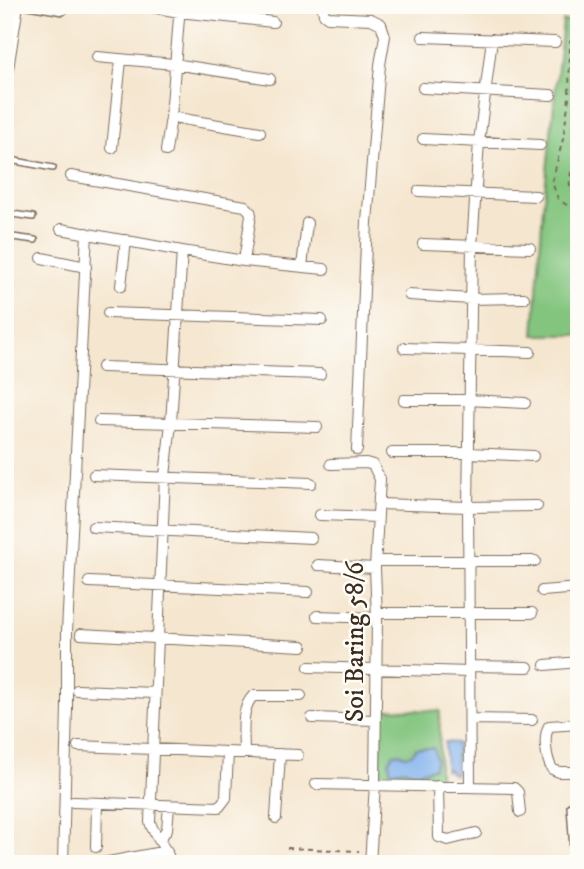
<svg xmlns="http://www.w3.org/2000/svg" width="584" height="869" font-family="'IM FELL DW Pica',serif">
<rect width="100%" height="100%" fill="#fdfcf7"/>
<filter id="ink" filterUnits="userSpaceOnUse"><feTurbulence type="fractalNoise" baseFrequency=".0143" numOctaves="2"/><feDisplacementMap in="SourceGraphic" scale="14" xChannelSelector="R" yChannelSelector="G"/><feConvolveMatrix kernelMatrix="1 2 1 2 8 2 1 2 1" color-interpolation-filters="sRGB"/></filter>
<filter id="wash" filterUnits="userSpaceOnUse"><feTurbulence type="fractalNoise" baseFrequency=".00686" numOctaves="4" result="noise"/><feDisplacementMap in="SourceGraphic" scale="28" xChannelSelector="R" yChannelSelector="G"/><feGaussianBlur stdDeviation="1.57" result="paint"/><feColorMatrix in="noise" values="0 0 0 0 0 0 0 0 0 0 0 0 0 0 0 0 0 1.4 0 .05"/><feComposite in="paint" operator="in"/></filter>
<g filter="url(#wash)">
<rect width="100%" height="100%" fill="#f5e6cf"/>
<path fill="#83c57f" stroke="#5f784e" stroke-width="2" d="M563,21l16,1v313h-45l9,-128z
M381,709l59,2 -1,68 -59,-1z"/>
<path fill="#81b1ec" stroke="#5e6e85" stroke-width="2" d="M445,742l12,1 -1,29 -2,3 -5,-3v-3l-4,1z
M416,748h18l2,12 -2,8 -19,5 -11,-4 -13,3 -2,-11 4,-7 7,-1 6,3 6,-2z"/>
</g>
<g filter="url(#ink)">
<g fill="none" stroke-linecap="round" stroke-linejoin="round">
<defs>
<path id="service" d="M22,5l41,7 5,-7
M5,159l48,9
M5,213l28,4
M5,236l30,4
M570,806l4,58
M5,835h3"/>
<path id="minor" d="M141,5l38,7 94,10
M322,5l2,9 4,3 43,2 10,5 4,12 -5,29 -13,157 -10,228
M423,37l132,5
M97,57l77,7 96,15
M5,88l13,-83
M423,88l128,7
M171,117l89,15
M423,139l117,6
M112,148l9,-88
M166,151l5,-34 9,-112
M71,176l174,30 5,5 1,4 -7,46
M419,191l117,5
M61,229l121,22
M423,244l107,4
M42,258l44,9
M302,267l5,-44
M121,286l5,-46
M409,295l62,4 53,-1
M108,313l214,7
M404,348l126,4
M102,367l218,7
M404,400h65l56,3
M99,421l218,6
M392,453h77l64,3
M331,464l35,-1 7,2 7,14 -5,89 2,50 -2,166 -5,80
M94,475l217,8
M379,504l89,3 69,-1
M320,515l58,2
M93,527l218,11
M376,561h159
M318,565l57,3
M89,582l219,10
M542,591l37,-3
M377,613h155
M317,616l60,2
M81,634l221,12
M545,665l34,-3
M469,666l59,1
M309,667l160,5
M77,690l78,3
M312,718l63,2
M470,719l62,1
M579,724l-30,2c-6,10 -3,32 3,43l7,3h20
M78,746l220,9
M244,752c0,-18 -4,-43 9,-56h48
M316,784l198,4 4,4 2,20
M438,786l1,51 9,3 28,-7
M470,786l-2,-279 4,-261 7,-104 13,-103
M73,802l146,5 7,-9 2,-46
M276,818l4,-64
M160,839l7,-10 2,-23
M96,847l1,-44
M63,864l4,-157v-75l20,-399
M98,864l69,-13
M171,864c-4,-17 -17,-27 -21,-42l15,-346 6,-53 11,-172 62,10 80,8"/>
</defs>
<use href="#service" stroke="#7c6c5c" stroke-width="8"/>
<use href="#minor" stroke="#7c6c5c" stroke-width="12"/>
<path stroke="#7c6c5c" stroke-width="2" stroke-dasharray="5 5" stroke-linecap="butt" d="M579,31l-9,11 -1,56 -6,41 -11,43 6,17 10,7 11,3
M579,153c-7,15 -17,34 0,46
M287,848l72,3"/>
<use href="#service" stroke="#fff" stroke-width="5"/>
<use href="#minor" stroke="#fff" stroke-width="10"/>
</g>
</g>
<g text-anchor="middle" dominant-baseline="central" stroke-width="5" stroke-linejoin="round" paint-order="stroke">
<g font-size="26" fill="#3b2a1e" stroke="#fdfcf7">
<text transform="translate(355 642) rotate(-90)">Soi Baring 58/6</text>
</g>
</g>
<rect width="584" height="869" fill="none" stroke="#fdfcf7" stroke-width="28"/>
</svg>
